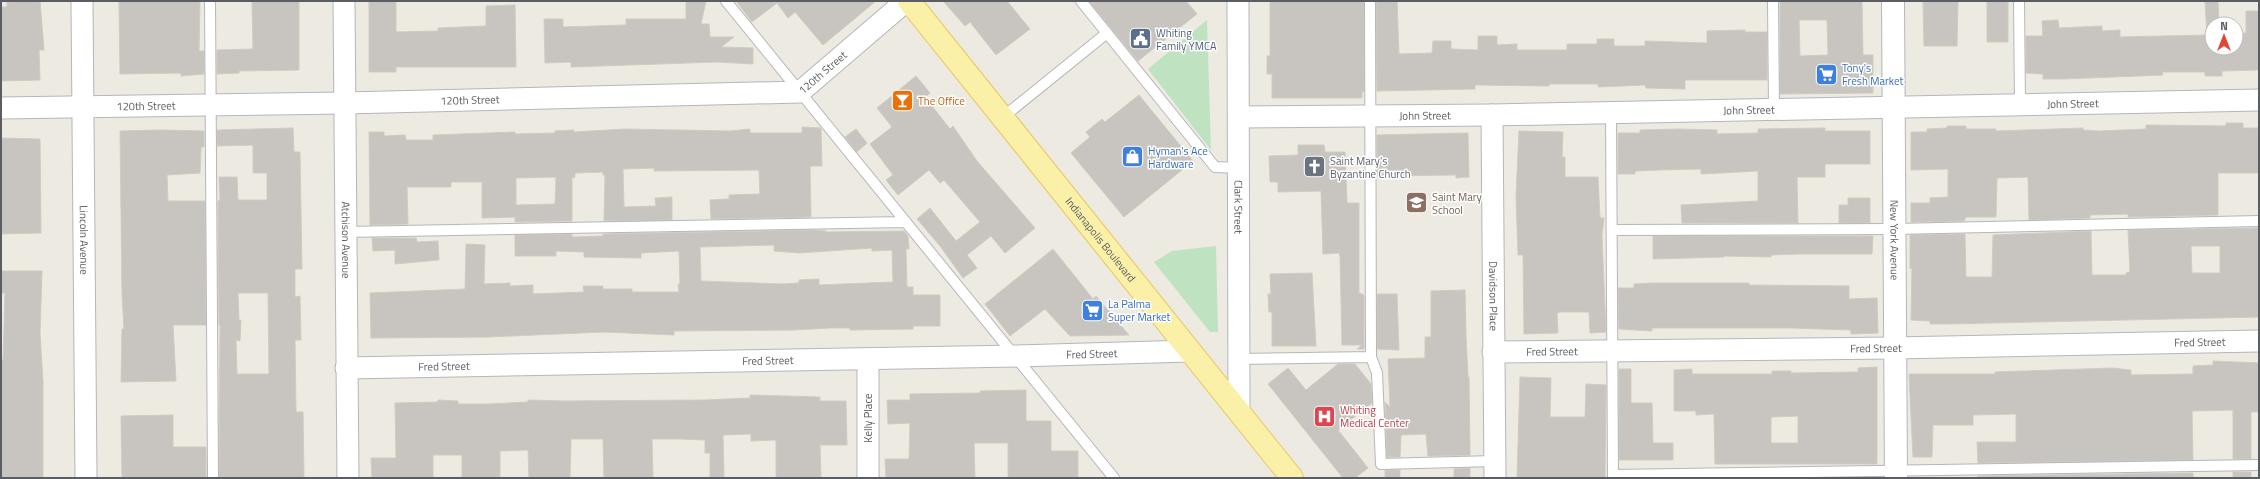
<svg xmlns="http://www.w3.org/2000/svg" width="2260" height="479" font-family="'Titillium Web',sans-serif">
<rect width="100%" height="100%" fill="#eceae1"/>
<path fill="#bfe3c0" d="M1207,20l4,130 -63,-81z
M1216,246l2,86h-8l-56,-70 18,-11z"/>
<path fill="#c8c4bf" stroke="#d0ccc0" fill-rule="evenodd" d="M40,1l4,49h-5l1,30 -39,1v-74h6v-5z
M119,1h81l-1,50h5v23l-23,2v-3l-61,1z
M252,1h47v69l-60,1v2l-22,1v-24l36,-1z
M369,1h27v31l42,-1v-3l48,-2v-20l29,-1 1,62h-120v5h-27z
M686,1h20l-5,23h8l1,13h24l-13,10 32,1v16l-37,-2 -145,5v-5l-26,1 -1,-44h19v8l63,-2v-6h60z
M736,1h140l-53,44 -28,-33 -7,6 -11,-15 -25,19z
M943,1h64l23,28 -34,26 -26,-33 -5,4z
M1089,1h97l11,13 -59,47z
M1270,1h94v91h-2v6h-90v-24h-5v-18h3z
M1376,1h21l2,53 33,-1 1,-12h18v8l27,1v-14h19v9l20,-1v6h50v-6h30v-5h17v7h31v-5l62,2v-12l38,-1v2h22v48h-82v9l-39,-1 -1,-3 -47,2v-3h-49v2l-74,-1v4l-98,2z
M1780,1h82l1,54h10v38l-93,1zM1799,20h28l1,35 -28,1z
M1923,1h35l-1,45h-33z
M1987,1h21v41h-21z
M2205,1h13l1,23h-7v24h24v-15h10v-22h13v59l-37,1v5h-17v-4h-43l1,3 -100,4h-20v-5l-17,-1v-37h17l-1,-15 16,-1 1,8 43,-2v5l18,-1v7l87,-2z
M916,76l14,17 -5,4 25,32 3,-3 24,35 58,67 -30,25 -14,-17 -24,19 10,13 -14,10 -23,-32 -23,-27 13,-11 26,33 24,-19 -36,-42 -4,3 -11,-13 -31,25 -12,-15 7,-5 -23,-31 22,-17 -15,-19z
M1139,95l54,66 -69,56 -53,-64 19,-16 -4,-5 16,-13 3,3z
M2226,123h17v5h16v45h-41v42l-90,2v-3l-38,1v3l-61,2 -1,-43 -31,1 -1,39h-30l-2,4 -53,1v-19h19v-5l18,-1v-28l-37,1v-38h16v-3l20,-1v-2h19v3h30v2l87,-3v2l17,1 46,-2v-4l80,1z
M802,127l19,1 1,38h-12l1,51 -100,2 -1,-19 19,-1v-4l31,-1 -1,-24 -105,1v-3l-31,1 1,38 32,-1 -1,-8 17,-1v23l-68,1 1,-46h-2v-3l-28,1v4l-3,1v43l-57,1v-5l-33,1v-36h-31v5h-44l1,37 -38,1 -1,-93h15v4l21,-1 1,5h27v-5l82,-3v2l40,-1v-2l19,-1v2l51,-3 105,2 20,-2v4h52zM556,177l-1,27 -39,1v-27z
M293,128l1,24h6l2,117h-7v28l5,-1 1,44h-6l1,72h7l1,66h-85l1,-153h-1l-1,-124 2,-1 -1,-23h18l1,23h29v-27h-14v-28l-36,1v-16zM238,293h30l1,81h-32l-1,-34 4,1 1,-21h-2z
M1825,128v3h45v33h-45v13h-28l1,46h-116l-1,-18 77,-4v-30l-57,3v-5l-42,1 -24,1v3h-17v-41h22v-3l39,-1 38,1v4l41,-1v-4z
M856,129l11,14 -10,9 -12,-15z
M161,130l43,1v16h-3l-1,26 -33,2 1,26h37l1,124h-33l3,56 -55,1 1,-53h2l-2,-35 -2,-163z
M1519,131l44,1 -1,25h3v20h33l2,41h4l-2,17 4,97 -16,1 -1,-21h-29l-3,1 1,20 -34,1 -1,-79h-5l-2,-59z
M1468,133l1,44 -13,1v-3l-79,1v-41z
M1,138l39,1 1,94 -40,1z
M1298,145h26l1,7h20l2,51h12v90l5,2v54h-7l5,-4h-20l-2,-89 -1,-3 -16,1 -2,-63 -43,1v-10h-8l-1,-26 29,-1z
M1848,198h22v25h-31v-18h9z
M2259,228v89l-311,7h-18v-3l-19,-1 1,-52 -2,1v-34l55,-1 1,43h26l1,-42 98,-4 1,44h34v-2l4,-1 -2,-42zM2191,246h29v27h-28z
M812,230l14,1v1l78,-1 4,5 1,13h-3l1,38h6v8h27v31h-27v3l-63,1v-2h-20l-36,2 -120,1v4l-70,-3 -116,5 -117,1 -1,-45 95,-4 1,-45 19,1 -1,39 26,-1v3l23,-1v9l51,-2 -1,-6h20v3h29v3h47l-1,-8h2l-1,-33 -38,2v5l-57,-1v-5l-28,-1v5h-41v-21l57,-1v3l31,-1v-2zM774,245v6l25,2 73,-5v3l20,-1 1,32 -74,3v-6l-20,1v3l-17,1 -81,-3 -1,-34z
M1653,236h220l-1,18h-72l-29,1v2l-47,-1v1l-71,2z
M372,238h44l1,4 21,-1 1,19 -44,4v-14l-22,1z
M1053,249l40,50 3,-3 33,39 -59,1 -25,-27 -35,27 -25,-32z
M1,271h41l-2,62 3,49v96h-42v-118h2l2,-67h-4z
M1312,273l4,73h-44v-34h-3l-1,-18h3l-1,-20z
M1749,283v2l100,1v13l28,-1 1,35 -27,1v-4l-59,-2h-140v3l-33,-2 -1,-41h16v-4l18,-1z
M1465,290l1,46 2,41h1l1,78 -42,1 -2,-22 -25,1 -1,22h-13l-2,-55 5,5 -2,-48 37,-1v-21h6v-46z
M1377,294h20l2,56 -22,-1z
M2213,361l46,2v49h-8v47h-18v-49l-41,1 1,49 -215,3 -1,-21h39v-28l-43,1v10h-40l-1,32h-19l-4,-83h86v-2l117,-4 19,2v5l62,-1v-8l20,-1z
M1338,364h17l16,20 1,19 -34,27 30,38 -13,10h-12l-75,-94 20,-16 18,22z
M1877,367v97h-162l-1,-50 -18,1v-4h-22v-41l18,-1v5h80v-3h19v2l67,-1v-4zM1798,416v27h-27v-26z
M1619,369h12v34h21l1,40h20v17h-54z
M1520,377l31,1 -1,39h35l1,-33 20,1 -1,93h-88z
M1026,390v31h25v30h27v27h-70v-35h-34l1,35h-89l-1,-19h24l1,-36 -22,1 -1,-24h23v-6l70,-1v-2z
M750,395l70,2v4h26l1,44h-27l1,33h-45v-38l-25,1v-7l-28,1 1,43h-14v-25h-5v-13l-24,-1h-29l1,39h-49l-1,-39h-32l-1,39h-41l-1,-28 -28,1v27h-38v-23h-29v23h-61l-1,-20h25l-1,-55 43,-1v-2l20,1v3h30l40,-2v-2l35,1 141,-1 46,-2z
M173,415v32h33v31h-84l-1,-62z
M1470,468v10h-16v-9z
M1385,470h15v8h-15z
M2233,472h18v6h-18z
M2193,473v5h-215v-2z"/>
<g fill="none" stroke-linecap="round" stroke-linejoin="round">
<defs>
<path id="service" d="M210,1l3,477
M726,1l388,477
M1081,1l134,166 24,1
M1370,1l1,356 6,16 4,91 114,-3
M1773,1l1,108
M2019,1l1,104
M1611,113l2,365
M1002,118l105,-85
M1612,230l282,-1 365,-8
M345,232l561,-10
M1238,359l133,-2
M1613,475l646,-10"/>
<g id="minor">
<path id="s1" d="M82,1l4,477"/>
<path id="s2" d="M344,1l4,477"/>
<path id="s3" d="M1238,1l1,411"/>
<path id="s4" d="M1,108l344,-5 455,-11 106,-91"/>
<path id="s5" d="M1492,115l3,363"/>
<path id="s6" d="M1239,117l253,-2 767,-15"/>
<path id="s7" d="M1493,352l401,-4 365,-7"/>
<path d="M868,359v119"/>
<path id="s8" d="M346,368l671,-12 173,-5"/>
</g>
<g id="tertiary">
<path id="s9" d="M1893,1l3,477"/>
</g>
<g id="primary">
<path id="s10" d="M909,1l383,477"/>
</g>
</defs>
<use href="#service" stroke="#b4b7bb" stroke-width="12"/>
<use href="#minor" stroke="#b4b7bb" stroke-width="23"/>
<use href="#tertiary" stroke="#b4b7bb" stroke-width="24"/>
<use href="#primary" stroke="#eac75d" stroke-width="24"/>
<use href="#service" stroke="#fff" stroke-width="10"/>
<use href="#minor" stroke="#fff" stroke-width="21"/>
<use href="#tertiary" stroke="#fff" stroke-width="22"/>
<use href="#primary" stroke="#fbf0a8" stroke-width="22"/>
</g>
<defs>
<symbol id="civic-square" viewBox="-11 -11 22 22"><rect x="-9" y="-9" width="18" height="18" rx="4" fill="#5c6f8a" stroke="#fff"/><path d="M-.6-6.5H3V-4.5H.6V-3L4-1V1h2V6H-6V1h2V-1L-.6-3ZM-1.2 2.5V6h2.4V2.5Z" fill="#fff"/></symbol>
<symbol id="supermarket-square" viewBox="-11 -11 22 22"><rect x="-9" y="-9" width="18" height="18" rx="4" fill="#3f7fe0" stroke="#fff"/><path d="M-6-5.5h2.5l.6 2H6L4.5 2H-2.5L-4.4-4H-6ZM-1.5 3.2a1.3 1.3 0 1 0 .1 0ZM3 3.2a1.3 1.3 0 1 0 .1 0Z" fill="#fff"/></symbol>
<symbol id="bar-square" viewBox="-11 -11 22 22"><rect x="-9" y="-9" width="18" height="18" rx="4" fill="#e8710a" stroke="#fff"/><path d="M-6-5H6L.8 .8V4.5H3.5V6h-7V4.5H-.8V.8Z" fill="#fff"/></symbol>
<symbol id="shop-square" viewBox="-11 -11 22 22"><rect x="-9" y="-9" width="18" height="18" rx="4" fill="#3f7fe0" stroke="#fff"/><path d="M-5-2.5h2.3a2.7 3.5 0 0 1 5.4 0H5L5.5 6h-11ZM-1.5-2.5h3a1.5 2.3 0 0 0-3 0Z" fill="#fff"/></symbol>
<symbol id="church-square" viewBox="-11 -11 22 22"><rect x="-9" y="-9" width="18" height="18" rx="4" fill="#6b7280" stroke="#fff"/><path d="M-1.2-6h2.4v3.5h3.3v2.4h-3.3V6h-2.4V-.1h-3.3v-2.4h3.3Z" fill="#fff"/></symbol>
<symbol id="school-square" viewBox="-11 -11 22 22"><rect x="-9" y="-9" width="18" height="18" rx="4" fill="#8d6e63" stroke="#fff"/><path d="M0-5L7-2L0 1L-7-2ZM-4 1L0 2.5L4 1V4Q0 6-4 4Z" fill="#fff"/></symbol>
<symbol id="hospital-square" viewBox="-11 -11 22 22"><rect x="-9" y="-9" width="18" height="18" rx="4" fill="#e0444e" stroke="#fff"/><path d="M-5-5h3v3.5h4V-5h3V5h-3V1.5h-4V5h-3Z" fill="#fff"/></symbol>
</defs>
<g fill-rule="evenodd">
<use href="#civic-square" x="1128" y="26" width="25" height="25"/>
<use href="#supermarket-square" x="1814" y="62" width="25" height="25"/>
<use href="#bar-square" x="890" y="88" width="25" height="25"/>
<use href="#shop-square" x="1120" y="144" width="25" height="25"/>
<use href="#church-square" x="1302" y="154" width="25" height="25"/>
<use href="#school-square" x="1404" y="190" width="25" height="25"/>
<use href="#supermarket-square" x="1080" y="298" width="25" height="25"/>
<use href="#hospital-square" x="1312" y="404" width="25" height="25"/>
</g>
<g text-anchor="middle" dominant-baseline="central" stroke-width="3" stroke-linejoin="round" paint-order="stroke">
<g font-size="11" fill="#4e5e75" stroke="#fff" text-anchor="start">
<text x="1156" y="33">Whiting<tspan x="1156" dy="13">Family YMCA</tspan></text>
</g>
<g font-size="11" fill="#366cbe" stroke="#fff" text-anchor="start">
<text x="1842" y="68">Tony's<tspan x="1842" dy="13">Fresh Market</tspan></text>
<text x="1148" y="151">Hyman's Ace<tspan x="1148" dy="13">Hardware</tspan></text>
<text x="1108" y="304">La Palma<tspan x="1108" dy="13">Super Market</tspan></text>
</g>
<g font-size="11" fill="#5a5d62" stroke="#fff">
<text stroke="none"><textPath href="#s4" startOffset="829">120th Street</textPath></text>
<text stroke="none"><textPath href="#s4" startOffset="469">120th Street</textPath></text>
<text stroke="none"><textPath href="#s6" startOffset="834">John Street</textPath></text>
<text stroke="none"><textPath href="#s4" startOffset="145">120th Street</textPath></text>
<text stroke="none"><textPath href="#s6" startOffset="510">John Street</textPath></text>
<text stroke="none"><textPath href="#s6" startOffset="186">John Street</textPath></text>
<text stroke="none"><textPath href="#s3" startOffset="206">Clark Street</textPath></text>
<text stroke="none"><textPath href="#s1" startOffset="239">Lincoln Avenue</textPath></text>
<text stroke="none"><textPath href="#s2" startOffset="239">Atchison Avenue</textPath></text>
<text stroke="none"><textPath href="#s10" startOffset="306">Indianapolis Boulevard</textPath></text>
<text stroke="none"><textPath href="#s9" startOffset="239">New York Avenue</textPath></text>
<text stroke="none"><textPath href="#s5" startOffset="181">Davidson Place</textPath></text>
<text stroke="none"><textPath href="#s7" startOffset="707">Fred Street</textPath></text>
<text stroke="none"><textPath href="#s7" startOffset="383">Fred Street</textPath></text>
<text stroke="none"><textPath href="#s7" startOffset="59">Fred Street</textPath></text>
<text stroke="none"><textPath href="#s8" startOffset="746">Fred Street</textPath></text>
<text stroke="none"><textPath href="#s8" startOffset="422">Fred Street</textPath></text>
<text stroke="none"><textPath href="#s8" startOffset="98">Fred Street</textPath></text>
<text transform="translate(868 418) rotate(-90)">Kelly Place</text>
</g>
<g font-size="11" fill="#c56008" stroke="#fff" text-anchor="start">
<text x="918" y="101">The Office</text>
</g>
<g font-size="11" fill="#5b616d" stroke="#fff" text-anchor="start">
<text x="1330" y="161">Saint Mary's<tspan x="1330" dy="13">Byzantine Church</tspan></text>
</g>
<g font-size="11" fill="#785e54" stroke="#fff" text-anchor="start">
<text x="1432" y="197">Saint Mary<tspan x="1432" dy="13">School</tspan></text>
</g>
<g font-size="11" fill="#be3a42" stroke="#fff" text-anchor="start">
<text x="1340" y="410">Whiting<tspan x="1340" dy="13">Medical Center</tspan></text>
</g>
</g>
<rect width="2260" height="479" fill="none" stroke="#5a5d62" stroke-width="4"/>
<g transform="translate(2224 36)"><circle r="19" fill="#ffffff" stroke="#bdbec0"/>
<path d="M0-3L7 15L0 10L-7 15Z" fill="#e04634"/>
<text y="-6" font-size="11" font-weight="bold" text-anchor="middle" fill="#5a5d62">N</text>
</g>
</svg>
